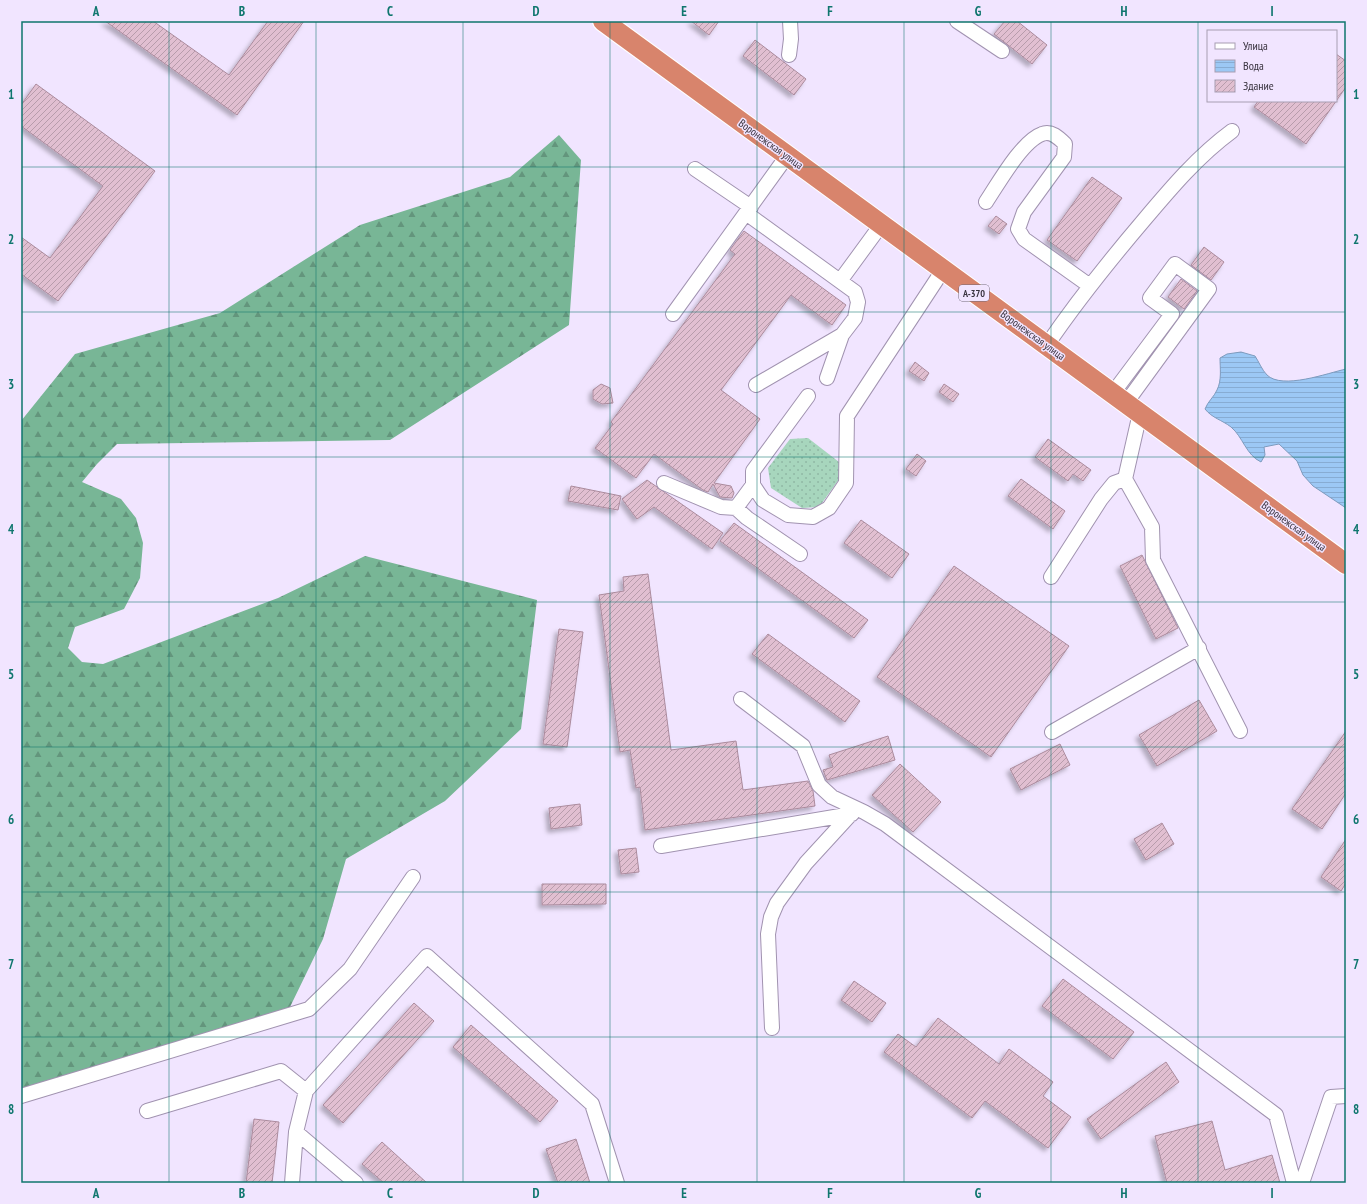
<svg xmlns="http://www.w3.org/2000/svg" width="1367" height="1204" font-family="'PT Sans Narrow',sans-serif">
<defs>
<pattern id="grass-dots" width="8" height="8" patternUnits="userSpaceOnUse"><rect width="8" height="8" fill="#a7d6bd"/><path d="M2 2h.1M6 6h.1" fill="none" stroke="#90b8a4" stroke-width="1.8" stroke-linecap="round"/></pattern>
<pattern id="forest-firs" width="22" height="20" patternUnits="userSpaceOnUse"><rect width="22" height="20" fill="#78b696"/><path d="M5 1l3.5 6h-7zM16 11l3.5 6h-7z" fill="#63957c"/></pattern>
<pattern id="water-rules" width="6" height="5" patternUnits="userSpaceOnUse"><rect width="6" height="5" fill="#9cc8f5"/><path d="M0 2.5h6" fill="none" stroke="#87acd3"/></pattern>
<pattern id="building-hatch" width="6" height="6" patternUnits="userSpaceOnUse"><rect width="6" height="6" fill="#e1bfd1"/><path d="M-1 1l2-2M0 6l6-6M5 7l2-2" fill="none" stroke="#b79cab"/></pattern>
<filter id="shadow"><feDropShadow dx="-3.5" dy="3.5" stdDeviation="2" flood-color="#0004"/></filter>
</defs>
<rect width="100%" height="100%" fill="#f1e5ff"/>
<path fill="url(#grass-dots)" d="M808,438l31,24 1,16 -21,29 -17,1 -31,-20 -3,-20 22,-29z"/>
<path fill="url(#forest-firs)" d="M559,135l22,25 -12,165 -179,115 -273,4 -20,20 -15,18 39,17 15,19 7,25 -3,35 -16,31 -49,18 -7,21 14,14 21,2 175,-66 87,-42 172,44 -16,129 -76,72 -99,58 -23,80 -33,68 -269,84v-670l54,-67 145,-41 140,-88 150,-48z"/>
<path fill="url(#water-rules)" stroke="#7e9bbe" d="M1241,352l14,4c4,6 7,14 12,19 15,15 61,-2 79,-6v139l-33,-22 -10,-11 -6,-14 -18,-17 -15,3 1,8 -4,7c-15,-7 -18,-25 -30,-35 -9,-7 -19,-9 -26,-18 3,-8 9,-12 12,-19 5,-10 3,-22 3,-32l7,-4z"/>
<path fill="url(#building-hatch)" stroke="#ab8b9d" filter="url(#shadow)" d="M105,21h48l76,54 39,-54h36l-67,94z
M691,21h28l-10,14z
M1005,21h12l30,24 -15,19 -38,-30z
M755,40l51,39 -12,16 -51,-39z
M1336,54l10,7v26l-40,57 -52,-37 4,-6h78z
M36,84l119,87 -97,130 -37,-27v-37l29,21 53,-72 -82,-60v-21z
M1092,177l30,21 -45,63 -30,-21z
M996,216l11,8 -8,10 -11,-8z
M744,231l102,74 -14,20 -41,-30 -70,95 39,29 -46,64 17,3 3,7 -2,5 -12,-1 -7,-13 -5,8 -5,-2 -49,-36 -18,24 -41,-30 18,-24 -2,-2 124,-168 -5,-4z
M1204,247l20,15 -13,18 -20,-15z
M1181,279l16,12 -13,18 -16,-12z
M915,362l14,11 -5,8 -15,-10z
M601,384l9,4 3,15 -11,1 -9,-5v-9z
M944,384l15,10 -6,8 -14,-10z
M1048,439l43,31 -8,11 -10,-7 -5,7 -33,-24z
M917,454l9,7 -10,15 -10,-7z
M1021,479l44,32 -12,18 -45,-33z
M647,480l76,53 -11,16 -58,-42 -17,12 -15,-20z
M571,486l50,10 -3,14 -50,-9z
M861,520l48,34 -17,24 -48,-35z
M734,523l134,97 -14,18 -134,-97z
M1142,555l36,73 -22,11 -36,-73z
M954,566l115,80 -78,111 -114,-80z
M648,574l23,176 65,-9 7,49 65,-9 5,10 2,15 -170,24 -5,-43 -4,1 -6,-38 -10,2 -21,-157 25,-4 -1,-14z
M559,629l24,3 -16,115 -24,-3z
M768,634l92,67 -15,21 -93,-68z
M1199,700l18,31 -60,35 -18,-31z
M1346,731v62l-24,36 -30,-20z
M888,736l7,24 -68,20 -4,-10 10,-3 -4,-12z
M1060,744l10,21 -49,25 -11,-21z
M900,764l41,38 -28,30 -41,-37z
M580,804l2,21 -31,4 -2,-21z
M1162,823l12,21 -28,16 -12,-21z
M1346,839v44l-5,8 -20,-14z
M636,848l3,24 -18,2 -3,-24z
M542,884h64v20l-64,1z
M1063,979l71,53 -21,27 -71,-53z
M854,981l32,22 -14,19 -31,-22z
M414,1003l20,18 -91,102 -20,-18z
M938,1018l61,46 10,-15 44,33 -10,14 28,21 -23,31 -63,-47 -13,17 -88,-66 14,-18 18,13z
M471,1025l87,76 -18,21 -87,-75z
M1166,1062l13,20 -78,57 -14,-20z
M254,1119l25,3 -7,61h-26z
M1212,1121l13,49 47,-15 8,28h-113l-12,-47z
M576,1139l14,44h-32l-12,-34z
M382,1142l45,41h-43l-22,-19z"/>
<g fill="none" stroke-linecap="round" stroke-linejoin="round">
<defs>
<path id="minor" d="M957,21l45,30
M789,55l2,-16 -1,-18
M695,169l56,38
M986,202c12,-18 36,-61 56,-68 9,-4 17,4 23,10l-1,13 -40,55 -6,17 6,10 66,47
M746,213l109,79 3,10 -3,16 -13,17 -86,50
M840,281l41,-56
M673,314l114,-158
M1047,345c30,-44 63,-85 97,-125 27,-32 54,-64 88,-89
M827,378l15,-43
M1113,393l59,-79 -22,-16 25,-34 34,25 -83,114
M1140,413l-15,66 27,48 1,33 87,171
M664,483l57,24 15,1 17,-23v-14l55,-75
M753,485l10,15 25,15 25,2 16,-9 17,-25 1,-67 96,-146
M736,508l11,10 53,36
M1051,577l50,-78 13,-16 11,-4
M741,699l62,47 16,39 13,12 32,15 21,12 391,291 18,68
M1052,732l147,-84
M661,846l191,-32
M772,1028l-4,-94 3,-17 6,-14 29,-40 44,-48
M21,1096l288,-87 41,-40 63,-92
M147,1111l134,-40 25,20
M296,1132l60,51
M292,1183l4,-51 10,-41 121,-135 165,148 25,79
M1302,1183l29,-86 15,-1"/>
<path id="highway" d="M603,21l743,543"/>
</defs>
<use href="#minor" stroke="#a193b0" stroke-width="16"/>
<use href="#highway" stroke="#fff" stroke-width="22"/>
<use href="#minor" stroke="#fff" stroke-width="14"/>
<use href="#highway" stroke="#d8846c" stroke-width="20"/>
</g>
<path fill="none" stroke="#0f766e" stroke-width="1" stroke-opacity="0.55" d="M169,21v1162M316,21v1162M463,21v1162M610,21v1162M757,21v1162M904,21v1162M1051,21v1162M1198,21v1162M21,167h1325M21,312h1325M21,457h1325M21,602h1325M21,747h1325M21,892h1325M21,1037h1325"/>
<g text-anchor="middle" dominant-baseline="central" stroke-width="3" stroke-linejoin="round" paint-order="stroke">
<rect fill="#f1e5ff" stroke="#706879" stroke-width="1" x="959" y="285" width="30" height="16" rx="3"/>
<g font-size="10" font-weight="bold" fill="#39333f">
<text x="974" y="293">А-370</text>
</g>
<g font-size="11" fill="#39333f" stroke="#f1e5ff">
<text transform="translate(771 144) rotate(36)">Воронежская улица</text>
<text transform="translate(1033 335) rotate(36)">Воронежская улица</text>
<text transform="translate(1294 526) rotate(36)">Воронежская улица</text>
</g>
</g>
<rect width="1367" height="1204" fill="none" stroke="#f1e5ff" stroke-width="44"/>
<rect x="1207" y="30" width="130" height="72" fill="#f1e5ff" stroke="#a79eb2"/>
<rect x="1215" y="43" width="20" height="6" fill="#ffffff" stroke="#a79eb2"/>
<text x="1243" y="50" font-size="12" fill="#39333f">Улица</text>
<rect x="1215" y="60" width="20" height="12" fill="url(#water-rules)" stroke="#a79eb2"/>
<text x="1243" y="70" font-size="12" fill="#39333f">Вода</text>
<rect x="1215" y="80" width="20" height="12" fill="url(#building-hatch)" stroke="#a79eb2"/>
<text x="1243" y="90" font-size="12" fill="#39333f">Здание</text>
<rect x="22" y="22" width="1323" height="1160" fill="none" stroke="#0f766e" stroke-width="1.5"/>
<g font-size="13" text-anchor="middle" font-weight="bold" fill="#0f766e">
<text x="96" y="16">A</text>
<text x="242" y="16">B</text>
<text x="390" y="16">C</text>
<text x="536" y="16">D</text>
<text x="684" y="16">E</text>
<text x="830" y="16">F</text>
<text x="978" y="16">G</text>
<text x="1124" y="16">H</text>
<text x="1272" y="16">I</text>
<text x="11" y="99">1</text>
<text x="1356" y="99">1</text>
<text x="11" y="244">2</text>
<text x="1356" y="244">2</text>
<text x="11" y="389">3</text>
<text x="1356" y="389">3</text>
<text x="11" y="534">4</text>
<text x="1356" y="534">4</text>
<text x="11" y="679">5</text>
<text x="1356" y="679">5</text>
<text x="11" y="824">6</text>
<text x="1356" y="824">6</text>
<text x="11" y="969">7</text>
<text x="1356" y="969">7</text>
<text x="11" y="1114">8</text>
<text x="1356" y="1114">8</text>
<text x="96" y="1198">A</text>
<text x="242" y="1198">B</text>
<text x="390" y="1198">C</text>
<text x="536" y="1198">D</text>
<text x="684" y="1198">E</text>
<text x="830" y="1198">F</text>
<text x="978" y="1198">G</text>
<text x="1124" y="1198">H</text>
<text x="1272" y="1198">I</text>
</g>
</svg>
